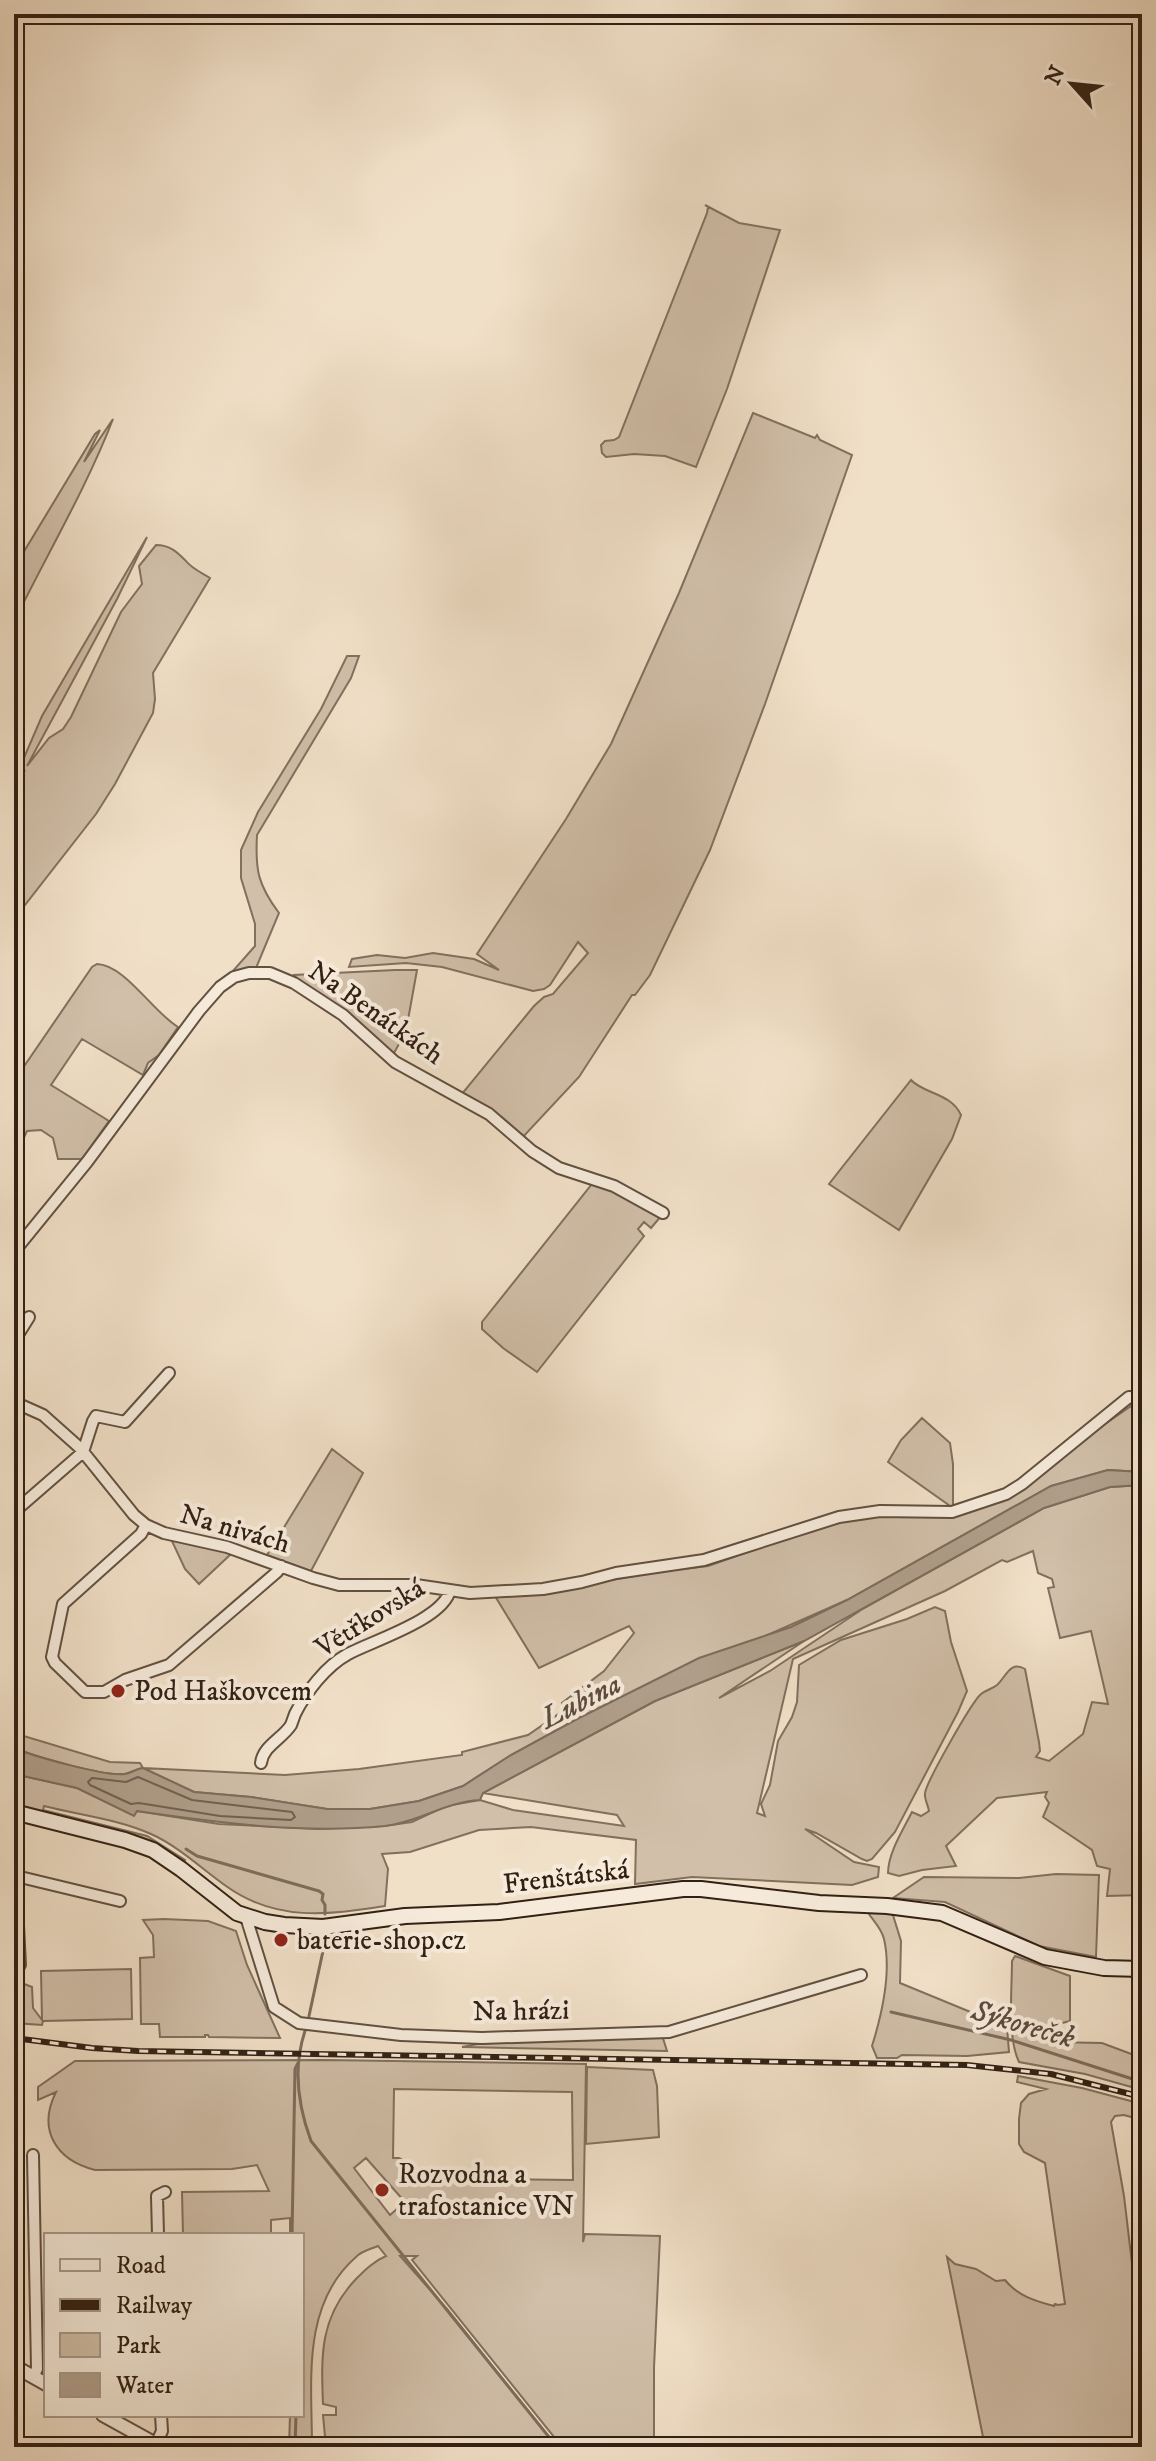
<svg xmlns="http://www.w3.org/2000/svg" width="1156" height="2461" font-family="'IM FELL DW Pica',serif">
<rect width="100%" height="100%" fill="#f1e0c8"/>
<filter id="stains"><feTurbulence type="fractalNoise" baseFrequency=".0025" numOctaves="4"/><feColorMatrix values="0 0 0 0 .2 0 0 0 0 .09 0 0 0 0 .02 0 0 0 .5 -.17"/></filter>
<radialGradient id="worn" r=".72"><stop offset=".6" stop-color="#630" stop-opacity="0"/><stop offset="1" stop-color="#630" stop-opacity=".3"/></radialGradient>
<path fill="#d1bfa9" stroke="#82705e" stroke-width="2" fill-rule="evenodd" d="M705,205l34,18 41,7 -53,159 -31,78 -31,-11 -31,-2 -28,3 -4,-4 -1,-8 4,-4 9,-1 5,-3 88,-224 1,-6z
M753,413l62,25 2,-3 3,5 32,15 -87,249 -55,146 -60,125 -15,20h-3l-53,82 -57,61 -61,-43 73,-89 10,-9 9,-3 35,-41 -10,-11 -28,43 -6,4 -11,2 -91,-24 -36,-4 -57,4 3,-8 25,-4 28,3 28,-5 41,6 25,11 -22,-16 89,-135 45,-75 68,-151z
M113,419c-27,70 -66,135 -99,203v-54l81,-134 5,-4 -16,32z
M147,537l-30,62 -90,167 22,-28 14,-9 8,-12 50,-105 21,-28 -3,-18 17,-21c14,0 21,7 30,16 5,7 16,12 24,17l-57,95 2,26 -2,14 -38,71 -19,30 -82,105v-126l11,-23 -11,16v-5l28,-65z
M347,656h12l-8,22 -94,157c-2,35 1,50 22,78l-23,55 -24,4 23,-26v-22l-14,-46v-28l17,-38 63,-103z
M97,964c28,1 56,48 81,63l-19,28 -11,8 -5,12 -61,-36 -31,46 58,36 -27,38h-24l-5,-21 -12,-8 -14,1 -8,17 -5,-3v-64l78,-114z
M395,970h22l-11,61 -13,24 -46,-43 -51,-32 -2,-5z
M911,1080c13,14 40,13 50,35l-9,24 -53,91 -70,-46z
M592,1184l36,13 34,18 -11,13 -7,-6 -6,7 6,7 -107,136 -34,-24 -21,-19v-7z
M1134,1404l8,4v64l-34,-2 -57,16 -204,114 -268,118 -68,37 -48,31 -44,15 -49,8h-43l-76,-12 -57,-5 -51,-24c-7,1 -12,5 -18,6 -19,3 -92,-18 -111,-26v-15l96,29 30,1 3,5 142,7 74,-6 103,-14v-3l66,-17 36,-25 -2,-7 42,-32 30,-38 -5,-7 -90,42 -44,-72 48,-4 114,-20 51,-6 132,-46 41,-5 92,-6 106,-67z
M922,1418l28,25 3,21v44l-65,-46 13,-22z
M332,1449l31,24 -52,98 -44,-16z
M1142,1485v191l-10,31 10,11v177l-35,1 3,-27 -13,-3 -5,-16 -49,-33 6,-14 -4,-6 2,-5 -50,6 -51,48 10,20 -34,4 -23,6 -11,-3c0,-20 15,-43 24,-61l9,4 8,-5c-1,-6 -5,-13 -4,-18 2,-12 46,-90 56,-99 5,-4 11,-5 16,-9 9,-8 13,-25 28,-16l14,73 1,9 -4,6 13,4 34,-27 9,-32 16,2 -17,-73 -31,7 -12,-50 6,-1 -2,-8 -14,-6 -5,-22 -26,11 -5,-2 -57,31 -152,68 -36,154 8,3 -4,-12 9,-19 8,-44 14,-24 5,-15 2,-37 42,-25 66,-21 28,-12 10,4 6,31 16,49 -9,21 -63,120 -23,27 -5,2 -5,-2 -46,-26 -11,-4 49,33 25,5 -1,10 -26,8 -160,-8 -57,7 1,-44 -105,-13 -52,3 -69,22 -28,2 6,15 -3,37c-57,9 -109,16 -159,-20 -24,-17 -48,-40 -75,-52 -33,-15 -72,-19 -107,-28l-1,4 104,26 38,24 -2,2 -169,-56v-32l63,14 57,27 3,-4 82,13 99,5 66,-3 28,-4 34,-16 34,-6 33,10 111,16 -7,-11 -134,-22 172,-92 149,-60 -85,57 51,-27 91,-61 183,-102 66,-21z
M171,1539l56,13 4,2 -32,30 -14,-15z
M1056,1874l43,1 -3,82 -57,-11 -94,-44 -52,-4 31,-21 95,1z
M867,1911l25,1 9,29 -1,42 107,44 2,25 -42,4 -65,-1 -5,3h-20l-5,-12c10,-32 20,-73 12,-107 -3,-12 -11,-18 -17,-28z
M164,1919l44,2 28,10 11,34 33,73 -71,-1 -1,-2h-3v2h-45l-1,-13h-18l-1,-66 14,-1 -1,-22 -10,-15z
M1015,1956l55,20v45l-45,12 26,9 51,1 40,15v32l-57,-16 -66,-12c-12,-25 -7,-72 -7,-101z
M131,1969l1,50 -89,2 -1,4 -28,-2v-43l18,7 1,21 9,12 -1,-49z
M662,2035l5,16 -205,-4 46,-9z
M326,2060l260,4 -3,178 2,-8 75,2 -6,132v79h-92l-150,-187 5,-4h-17l47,53 110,138h-231l-3,-32h13v-8l-13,-3c-2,-50 -3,-87 33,-125 9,-9 18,-18 30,-23l-8,-10c-7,3 -17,5 -22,11 -55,48 -44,125 -44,190h-23l1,-32h12v-180h-12v-17l-19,2v15h-88l-1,-43 87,-1 -12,-26 -25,4 -137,1c-39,-10 -58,-40 -39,-78l-18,8v-13l37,-26zM394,2089l178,3 1,88 -163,-2v-14l-11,-6h-6zM366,2158l39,44 -15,13 -36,-47z
M587,2067l66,3 4,16 2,51 -73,7z
M1018,2076l64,12 60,16v16l-18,-5 -9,1 -4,6 13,74 18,152v99h-157l-38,-190 8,7 21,5 20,12 9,-1c13,16 30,21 49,26l1,-2 3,1 7,-1 -20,-141 -21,-11 -5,-8v-25l2,-16 8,-9 17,-5 -29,-7z"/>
<path fill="#b09f8b" stroke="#7e6c5b" stroke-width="2" d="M1108,1470l34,2v13l-32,2 -66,21 -240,133 -149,60 -172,92 -3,7c-36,2 -60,22 -95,26 -83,8 -166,-3 -248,-15l-3,5 -57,-28 -63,-14v-26c19,8 92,29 111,26 6,-1 11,-5 18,-6l51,24 57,5 76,12h43l49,-8 44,-15 48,-31 68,-37 120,-60 92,-31 56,-27 204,-114z"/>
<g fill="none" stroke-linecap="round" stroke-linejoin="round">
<path stroke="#716050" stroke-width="2" d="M138,1777l54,23 100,12 3,5 -4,3 -71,-4 -81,-13 -8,1 -41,-19 -2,-3 4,-4 34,4z"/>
<path stroke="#7e6c5b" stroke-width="3" d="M186,1849l11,7 122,35 4,3 -1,6 3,5v9
M891,2012l120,28 131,42
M309,2016l17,-79v-7
M305,2031c-12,36 -7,75 6,110l246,306
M292,2235l3,-166 3,-6
M295,2447l1,-32"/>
<defs>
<path id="minor" d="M14,763l2,1 -2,8
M14,1249l3,-1 70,-86 112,-151 21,-24 14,-10 15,-4h21l24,10 49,32 52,47 94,52 43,37 27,17 55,18 49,27
M14,1341l15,-24
M14,1402l29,13 37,33 54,67 12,10 18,8 63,14 86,31 26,7h77l54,8 73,-4 39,-7 34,-9 88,-13 135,-43 41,-6 72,1 54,-18 16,-10 107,-87 13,2
M14,1512l69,-60 10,-31 3,-5 29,6 44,-49
M146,1525l-5,9 -78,70 -11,53 3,6 30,29h19l21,-12 44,-15 108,-93 4,-6
M261,1763c2,-17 21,-24 30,-38 0,0 4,-11 4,-11 11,-22 31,-48 53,-60 24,-13 96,-35 102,-64
M14,1846l6,119
M16,1876l104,25
M246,1917l28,90 25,16 102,12 81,3 187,-6 192,-57
M33,2155l4,214 -4,8
M158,2235l-1,-39 8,-4
M156,2444l6,-13 -1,-16"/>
<path id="tertiary" d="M14,2366l32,18
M103,2415l58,32"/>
<path id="secondary" d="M14,1812l111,28 28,10 28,19 56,44 28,9 19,3 39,2 82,-11 94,-4 184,-23h18l118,14 68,3 55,7 103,44 59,11 38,1"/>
</defs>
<use href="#minor" stroke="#625041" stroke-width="14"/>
<use href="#tertiary" stroke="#625041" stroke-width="16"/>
<use href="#secondary" stroke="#322014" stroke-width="18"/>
<use href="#minor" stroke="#f6ebdb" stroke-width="10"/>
<use href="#tertiary" stroke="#f6ebdb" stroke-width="12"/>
<use href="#secondary" stroke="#f6ebdb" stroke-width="14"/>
<defs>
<path id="rail" d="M14,2038l78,10 46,3 829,14 84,9 91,23"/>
</defs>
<use href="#rail" stroke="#322014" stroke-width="6"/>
<use href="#rail" stroke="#f6ebdb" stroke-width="3" stroke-dasharray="9" stroke-linecap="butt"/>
</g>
<g fill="#8f2418" stroke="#f6ebdb" stroke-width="3">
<circle cx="118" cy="1691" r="8"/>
<circle cx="281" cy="1940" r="8"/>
<circle cx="382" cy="2190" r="8"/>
</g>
<g text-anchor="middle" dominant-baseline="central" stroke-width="8" stroke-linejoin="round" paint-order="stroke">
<g font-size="28" fill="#322014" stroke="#f6ebdb">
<text transform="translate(376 1013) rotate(35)">Na Benátkách</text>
<text transform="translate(235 1529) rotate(16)">Na nivách</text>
<text transform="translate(370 1618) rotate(-32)">Větřkovská</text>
<text transform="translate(566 1877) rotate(-7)">Frenštátská</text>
<text transform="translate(521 2011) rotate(-1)">Na hrázi</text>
</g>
<g font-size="28" fill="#322014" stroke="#f6ebdb" text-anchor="start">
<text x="134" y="1691">Pod Haškovcem</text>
<text x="297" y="1940">baterie-shop.cz</text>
<text x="398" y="2174">Rozvodna a<tspan x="398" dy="32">trafostanice VN</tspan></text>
</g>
<g font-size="30" font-style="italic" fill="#5e4c3e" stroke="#f6ebdb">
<text transform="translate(581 1702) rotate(-27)">Lubina</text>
<text transform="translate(1023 2025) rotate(16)">Sýkoreček</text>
</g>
</g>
<rect width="1156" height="2461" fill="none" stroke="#f1e0c8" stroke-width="48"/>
<rect x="16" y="16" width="1124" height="2429" fill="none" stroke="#322014" stroke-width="4"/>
<rect x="24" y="24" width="1108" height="2413" fill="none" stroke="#322014" stroke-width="2"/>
<rect x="44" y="2233" width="260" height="184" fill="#f6ebdb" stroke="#a89a8b" stroke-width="2"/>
<rect x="60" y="2259" width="40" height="12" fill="#f6ebdb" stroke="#a89a8b" stroke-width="2"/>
<text x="116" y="2273" font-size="24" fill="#322014">Road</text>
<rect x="60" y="2299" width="40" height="12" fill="#322014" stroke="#a89a8b" stroke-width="2"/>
<text x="116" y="2313" font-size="24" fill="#322014">Railway</text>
<rect x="60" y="2333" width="40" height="24" fill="#d1bfa9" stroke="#a89a8b" stroke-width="2"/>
<text x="116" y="2353" font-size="24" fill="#322014">Park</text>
<rect x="60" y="2373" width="40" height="24" fill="#b09f8b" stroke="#a89a8b" stroke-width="2"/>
<text x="116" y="2393" font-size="24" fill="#322014">Water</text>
<g transform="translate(1072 84) rotate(297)" stroke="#f6ebdb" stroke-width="6" paint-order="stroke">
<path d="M0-6L14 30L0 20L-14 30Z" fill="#322014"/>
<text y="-12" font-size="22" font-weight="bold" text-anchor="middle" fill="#322014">N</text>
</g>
<rect width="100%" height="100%" filter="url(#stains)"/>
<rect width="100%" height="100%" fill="url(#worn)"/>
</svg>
